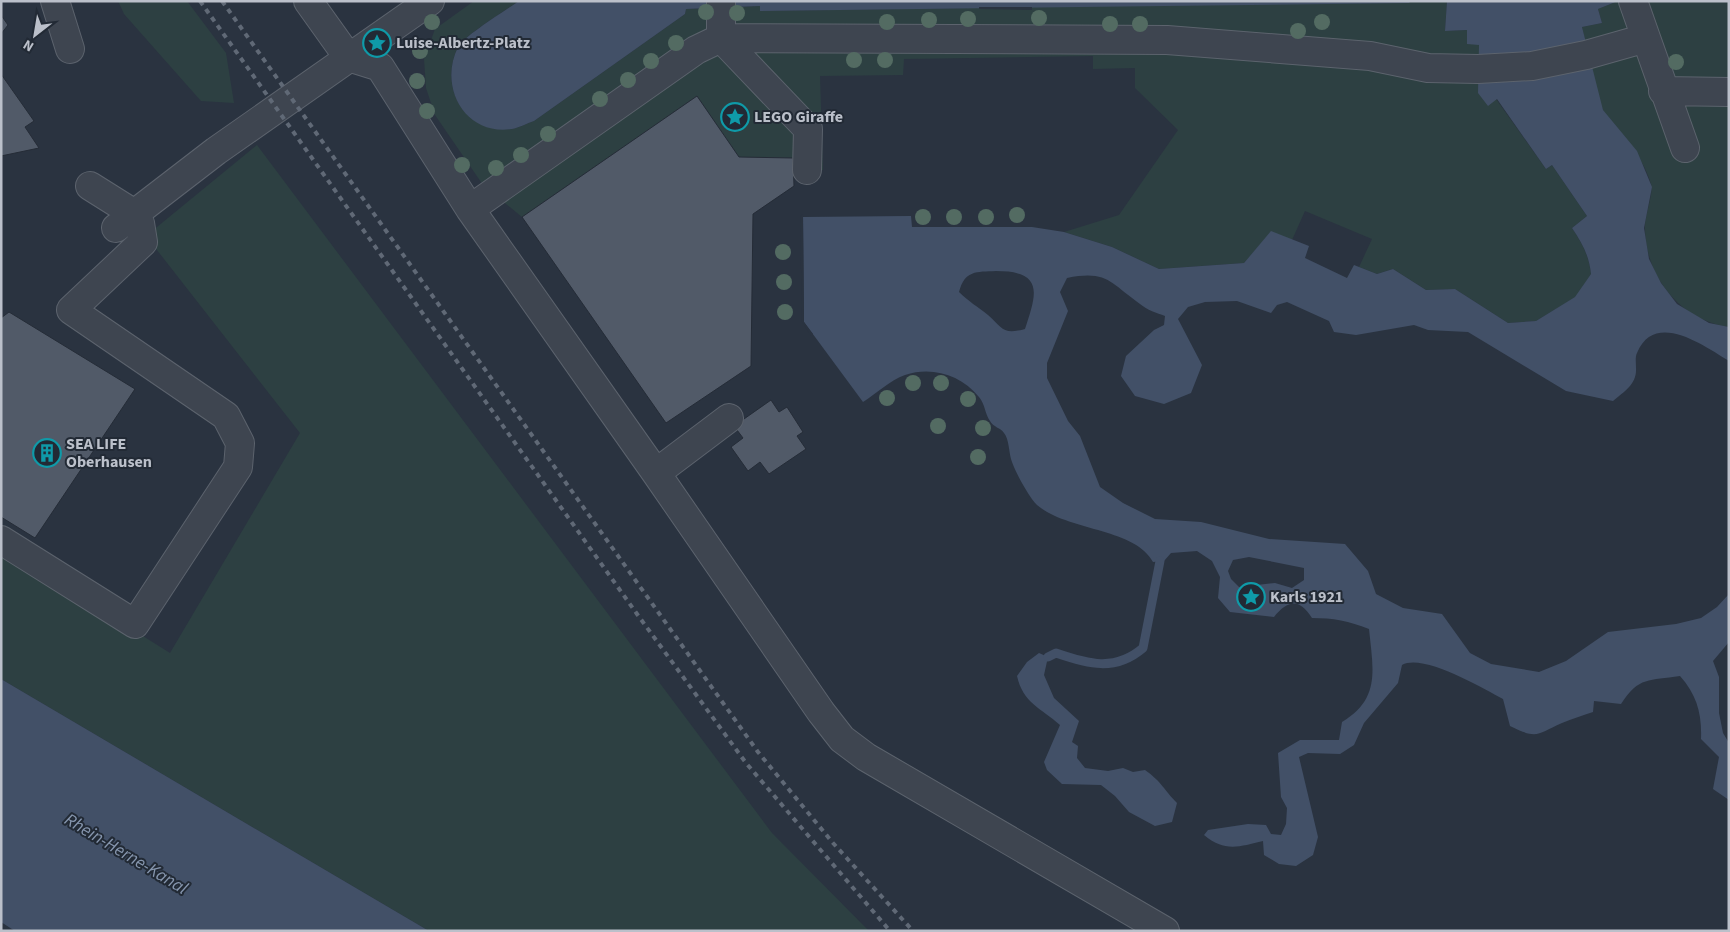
<svg xmlns="http://www.w3.org/2000/svg" width="1730" height="932" font-family="'Source Sans 3',sans-serif">
<rect width="100%" height="100%" fill="#2a3340"/>
<path fill="#2d4042" d="M118,1h69l39,52 8,50 -33,-2 -77,-87z
M474,1h45c-13,9 -54,34 -61,46 -20,41 7,87 54,82 7,-1 15,-6 22,-8l151,-107 1,-5 74,-3v5l687,-10 -2,30 22,-1 12,15 17,54 50,70 6,-4 35,51 -15,12c10,15 17,28 19,46l-15,23 -40,24 -28,2 -53,-34 -29,1 -33,-21 -16,5 -18,-7 13,-28 -67,-28 -13,29 -21,-8 -27,31 -85,6 -47,-22 -48,-15 55,-17 59,-85 -43,-42v-20l-42,1v-13l-189,3 -1,16 -83,1 3,94h-30v-12l-54,-1 -42,-61 -175,121 -39,-32 -48,-70 -9,-27 -2,-29 11,-30z
M1618,1h111v326c-49,-7 -83,-50 -84,-98 -1,-12 9,-35 6,-45 -9,-31 -30,-47 -47,-72 -8,-12 -18,-68 -22,-85l20,-4 -4,-14z
M257,145l515,688 97,98h-440l-428,-252v-132l169,106 130,-220 -154,-197z"/>
<path fill="#425067" fill-rule="evenodd" d="M519,1h892l-2,2 -649,8v-5l-74,3 -1,5 -151,107c-7,2 -15,7 -22,8 -47,7 -74,-42 -54,-82 6,-11 48,-37 61,-46z
M1447,1h171l-20,8 4,14 -20,4 21,83 34,41 15,36 -8,41 5,31 12,24 16,21 32,19 20,4v34c-25,-15 -74,-51 -92,-8 -2,4 -1,10 -1,15 1,16 -11,23 -23,33l-47,-10 -98,-59 -40,-2 -14,-5 -58,10 -22,-3 -5,-11 -42,-19 -10,3 -6,8 -34,-12 -32,1 -17,5 -10,12 24,46 -11,28 -27,11 -29,-8 -14,-20 5,-20 28,-26 10,-5 1,-9c-8,-3 -18,-6 -25,-12 -30,-21 -32,-34 -73,-26l-7,14 8,19 -21,52v15l21,43 12,15 20,51 23,16 32,16 46,3 68,17 76,5 23,27 8,23 27,14 39,6 28,39 21,11 48,8 27,-11 42,-29 68,-8 25,-6 16,-11 12,-13v48l-16,19 6,16v36l4,20 6,10v57l-16,-11 6,-32 -18,-18c1,-25 -4,-44 -21,-63 -31,5 -41,0 -59,28l-27,-3 -1,11c-10,3 -21,7 -31,11 -25,11 -24,17 -52,3l-7,-27c-21,-11 -80,-46 -101,-34l-4,18 -34,40 -10,22 -14,9 -32,-1 -9,4 19,80 -5,18 -17,11 -17,-2 -15,-9 -1,-14c-24,6 -39,11 -59,-6l4,-5 40,-6 18,1 5,9 10,1 5,-11 1,-16 -6,-11 -3,-44 22,-13h39l3,-18c39,-23 31,-53 27,-93 -20,-8 -36,-11 -57,-11 -13,-20 -24,-18 -38,-1l-44,-5 -12,-14 2,-21 -8,-16 -15,-10 -26,2 -7,8 -11,1c-18,-34 -86,-31 -116,-57 -8,-8 -23,-35 -26,-46 -2,-7 -2,-20 -7,-26 -3,-5 -11,-6 -14,-12 -5,-7 -5,-17 -11,-24 -18,-22 -47,-31 -74,-22 -15,5 -29,19 -42,27l-59,-80 -1,-106h108l1,11h120l32,5 48,15 47,22 85,-6 27,-32 38,15 -4,12 42,20 7,-13 23,9 16,-5 33,21 29,-1 53,34 28,-2 39,-24 16,-23c-2,-19 -9,-31 -19,-46l15,-12 -35,-51 -6,4 -49,-70 -9,7 -10,-13 1,-48 -12,-1v-14l-22,1zM996,271c48,0 41,22 29,58 -23,6 -22,-1 -37,-14 -10,-8 -20,-14 -29,-23 6,-22 17,-20 37,-21zM1249,557l55,11v12l-12,8 -17,-5 -36,4 -8,-8 -3,-8 5,-11z
M1039,653l9,4 -4,18 10,23 25,23 -7,21 6,4 -1,12 8,10 23,3 15,-3 10,4 12,-2c17,12 19,20 32,33l-5,19 -17,4 -26,-14 -14,-16 -14,-11 -39,-1 -15,-14 -3,-8 16,-37c-19,-17 -37,-22 -43,-49l10,-14z
M1,679l428,252h-414l-14,-9z"/>
<path fill="#2a3340" d="M979,7h53v3l-53,-1z
M803,214h106v2l-106,1 1,105 9,12 -2,2 -9,-14 -2,-106z"/>
<g fill="none" stroke-linecap="round" stroke-linejoin="round">
<path stroke="#425067" stroke-width="9" d="M1048,657l8,-4c32,11 59,19 87,-5l17,-87"/>
</g>
<path fill="#515a68" stroke="#252c37" d="M1,15l7,10 -7,9z
M1,74l33,47 -9,6 14,21 -38,8z
M697,96l42,61 54,1 1,28 -41,28 -2,152 -85,57 -144,-206z
M9,312l126,77 -100,149 -34,-21v-199z
M771,400l8,12 8,-5 16,25 -6,4 9,13 -37,25 -9,-12 -12,9 -17,-24 12,-9 -9,-12z"/>
<g fill="none" stroke-linecap="round" stroke-linejoin="round">
<defs>
<path id="minor" d="M55,1l15,48
M308,1l40,56 32,10 90,142 186,264 165,239 21,27 24,18 299,174
M721,1v37l87,91 -1,41
M1646,38l39,110
M1663,91l66,1
M470,209l226,-159 25,-12 446,2 203,16 58,12 50,1 54,-3 54,-11 60,-17 -13,-37
M116,228l100,-77 214,-150
M656,473l73,-55
M1,540l134,84 103,-157 2,-24 -14,-27 -155,-106 72,-68 -3,-19 -7,-10 -43,-27"/>
</defs>
<use href="#minor" stroke="#5c636d" stroke-width="30"/>
<use href="#minor" stroke="#3e4550" stroke-width="28"/>
<path stroke="#606976" stroke-width="4" stroke-dasharray="5 5" stroke-linecap="butt" d="M200,1l437,613 109,149 144,168
M222,1l536,751 75,91 80,88"/>
</g>
<g fill="#536b62">
<circle cx="706" cy="12" r="8"/>
<circle cx="737" cy="13" r="8"/>
<circle cx="1039" cy="18" r="8"/>
<circle cx="968" cy="19" r="8"/>
<circle cx="929" cy="20" r="8"/>
<circle cx="432" cy="22" r="8"/>
<circle cx="887" cy="22" r="8"/>
<circle cx="1322" cy="22" r="8"/>
<circle cx="1110" cy="24" r="8"/>
<circle cx="1140" cy="24" r="8"/>
<circle cx="1298" cy="31" r="8"/>
<circle cx="676" cy="43" r="8"/>
<circle cx="420" cy="51" r="8"/>
<circle cx="854" cy="60" r="8"/>
<circle cx="885" cy="60" r="8"/>
<circle cx="651" cy="61" r="8"/>
<circle cx="1676" cy="62" r="8"/>
<circle cx="628" cy="80" r="8"/>
<circle cx="417" cy="81" r="8"/>
<circle cx="600" cy="99" r="8"/>
<circle cx="427" cy="111" r="8"/>
<circle cx="548" cy="134" r="8"/>
<circle cx="521" cy="155" r="8"/>
<circle cx="462" cy="165" r="8"/>
<circle cx="496" cy="168" r="8"/>
<circle cx="1017" cy="215" r="8"/>
<circle cx="923" cy="217" r="8"/>
<circle cx="954" cy="217" r="8"/>
<circle cx="986" cy="217" r="8"/>
<circle cx="783" cy="252" r="8"/>
<circle cx="784" cy="282" r="8"/>
<circle cx="785" cy="312" r="8"/>
<circle cx="913" cy="383" r="8"/>
<circle cx="941" cy="383" r="8"/>
<circle cx="887" cy="398" r="8"/>
<circle cx="968" cy="399" r="8"/>
<circle cx="938" cy="426" r="8"/>
<circle cx="983" cy="428" r="8"/>
<circle cx="978" cy="457" r="8"/>
</g>
<defs>
<symbol id="sight-ring" viewBox="-11 -11 22 22"><circle r="9.5" fill="#222a35" stroke="#0f9aa8" stroke-width="1.5"/><path d="M0-6L1.8-2.2L6-1.7L2.9 1.2L3.7 5.4L0 3.3L-3.7 5.4L-2.9 1.2L-6-1.7L-1.8-2.2Z" fill="#0f9aa8"/></symbol>
<symbol id="building-ring" viewBox="-11 -11 22 22"><circle r="9.5" fill="#222a35" stroke="#0f9aa8" stroke-width="1.5"/><path d="M-4-6H4V6H1V3H-1V6H-4ZM-2.5-4.3h1.7v1.8h-1.7ZM.8-4.3h1.7v1.8H.8ZM-2.5-1h1.7V.8h-1.7ZM.8-1h1.7V.8H.8Z" fill="#0f9aa8"/></symbol>
</defs>
<g fill-rule="evenodd">
<use href="#sight-ring" x="361" y="27" width="32" height="32"/>
<use href="#sight-ring" x="719" y="101" width="32" height="32"/>
<use href="#building-ring" x="31" y="437" width="32" height="32"/>
<use href="#sight-ring" x="1235" y="581" width="32" height="32"/>
</g>
<g text-anchor="middle" dominant-baseline="central" stroke-width="4" stroke-linejoin="round" paint-order="stroke">
<g font-size="16" font-weight="bold" fill="#bbc0ca" stroke="#222a35" text-anchor="start">
<text x="396" y="43">Luise-Albertz-Platz</text>
<text x="754" y="117">LEGO Giraffe</text>
<text x="66" y="444">SEA LIFE<tspan x="66" dy="18">Oberhausen</tspan></text>
<text x="1270" y="597">Karls 1921</text>
</g>
<g font-size="18" font-style="italic" fill="#8696ae" stroke="#222a35">
<text transform="translate(126 854) rotate(31)">Rhein-Herne-Kanal</text>
</g>
</g>
<rect width="1730" height="932" fill="none" stroke="#bbc0ca" stroke-width="5"/>
<g transform="translate(35 35) rotate(211)" stroke="#222a35" stroke-width="4" paint-order="stroke">
<path d="M0-4L9 19L0 12L-9 19Z" fill="#bbc0ca"/>
<text y="-8" font-size="14" font-weight="bold" text-anchor="middle" fill="#bbc0ca">N</text>
</g>
</svg>
